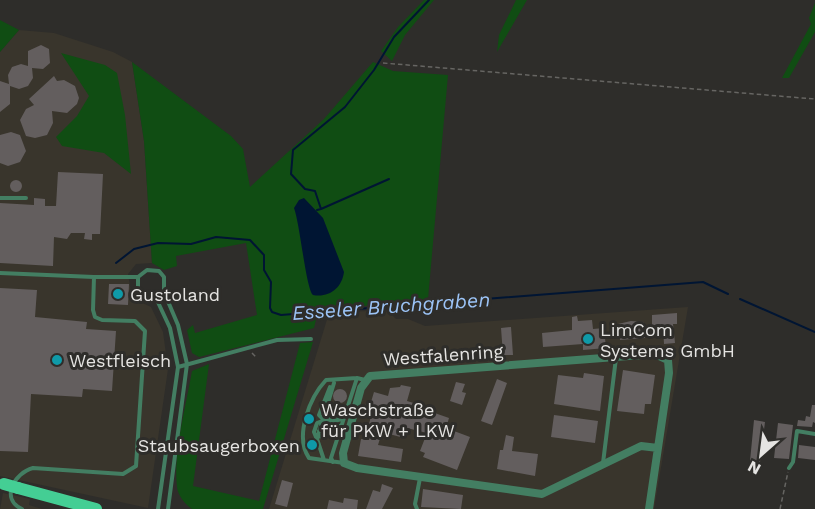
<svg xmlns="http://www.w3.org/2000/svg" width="815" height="509" font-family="'Work Sans',sans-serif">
<rect width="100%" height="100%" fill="#2e2d2a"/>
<path fill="#39352c" d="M19,30l35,3 59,19 19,10 12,79 8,122 -16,1 -8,10 4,24 19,9 12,25 5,37 -20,139 -148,-32v-424z
M688,307l-34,202h-385l60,-196 58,-3 9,9h12l17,7z
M3,493l27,6 -1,6 13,4h-42z"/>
<path fill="#104d13" d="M424,0h10l-29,35 -13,26 -11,-10 17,-24z
M516,0h11l-30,52 2,-17z
M815,3v29l-26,46h-7l29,-54 -2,-6z
M0,20l19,10 -19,22z
M61,53l44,12 12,8 8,42 6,59 -27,-21 -42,-7 -6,-9 21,-21 12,-20z
M132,62l99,74 12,13 7,38 74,-68 49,-57 20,9 55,4 -20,224 -110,12 -4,17 -115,29 -7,-4 -5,-23 6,-5 2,8 62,-18 -11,-72 -70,13 1,10 -13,4 -12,-7 -8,-122z
M313,342l-50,167h-71c-7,-5 -14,-13 -15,-22 -4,-34 9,-81 15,-116l17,-7 -16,122 66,15 41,-158z"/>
<path fill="#001533" d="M304,198l19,20 21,54c-2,16 -15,26 -31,23 -7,-6 -13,-71 -19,-87l5,-8z"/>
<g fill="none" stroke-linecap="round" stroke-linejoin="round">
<path stroke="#001533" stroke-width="2" d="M321,209l68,-30
M317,210l4,-1 -6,-18 -10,-2 -14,-15 2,-24 52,-43 29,-37 20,-33 35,-37
M116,263l18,-14 24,-6 33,1 25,-7 34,3 14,15v15l7,12 -1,26 2,4 9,3 422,-33 25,12
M740,299l75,33"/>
</g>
<path fill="#635e5e" d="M41,45l8,4 1,14 -7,6 -11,-1 1,10 -5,8 -9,3 -9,-3v18l-10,8v-31l9,3 -1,-9 4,-8 9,-3 7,2v-15z
M54,76l3,5 7,-1 11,6 4,12 -2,6 -10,9 -15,-2 1,12 -6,12 -12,3 -9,-2 -6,-16 6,-11 8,-4 -5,-6z
M11,132l9,3 6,16 -6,11 -12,4 -8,-3v-28z
M58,172l45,2 -3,60h-8v6l-8,-1 1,-6h-14l-4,6 -13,-2 -1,29 -53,-3v-60l34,2v-7l11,1v7h11z
M10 186a6 6 0 1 1 12 0a6 6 0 1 1-12 0Z
M109,284h20l-1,21 -20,-1z
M0,288l37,2 -2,27 52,5 -1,7 30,2 -4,60 -29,-2 -1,8 -51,-3 -3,58 -28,-1z
M677,313v11h-4l2,19 -11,1 -1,-19h-11v-10z
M577,316l1,5 14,-1 1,9 11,-1 2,20 -23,2v-6l-40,3 -1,-14 30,-3v-13z
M631,321l13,1 1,16 -25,2 -2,-16z
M511,327l2,28h-10l-2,-27z
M623,370l32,5 -4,29h-6l-1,10 -27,-3z
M584,373l20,3 -4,35 -46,-7 4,-29 25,3z
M497,379l10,4 -15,42 -11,-4z
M456,382l9,2 -3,8 4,1 -4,12 -12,-4z
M401,385l10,2 -4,14 23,7 -1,3 20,7 -3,10 24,9 -13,33 -34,-13 2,-4 -5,-2 7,-18 -20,-5 -3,10 -22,-6 -4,13 25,4 -2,13 -43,-6 3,-17 8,1 3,-11 -4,-1 5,-20 -8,-2 2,-5 4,1 3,-10 14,4 2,-8 10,-1z
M333 396a7 7 0 1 1 14 0a7 7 0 1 1-14 0Z
M812,405h3v18l-2,-1 -1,5 -15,-1 1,-6 7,1 1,-5 4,1z
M554,415l44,6 -3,22 -44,-6z
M754,420l11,2 -5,40 -10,-1z
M778,423l15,2 -4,34 -15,-1z
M506,435l8,2 -2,14 26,3 -3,22 -38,-7 3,-19h3z
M799,445l16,2v13l-17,-2z
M282,480l11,3 -6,24 -12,-3z
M382,484l11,4 -11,21h-16l7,-19 7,2z
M423,489l40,6 -2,14 -40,-2z
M344,498l14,2 -1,9h-30l2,-9 14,3z"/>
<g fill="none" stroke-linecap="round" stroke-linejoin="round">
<path stroke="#666562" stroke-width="1.5" stroke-dasharray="4.5 3" stroke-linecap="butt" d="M383,63l432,36
M252,353l4,4
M780,509l8,-37"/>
<path stroke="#437e62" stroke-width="4" d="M0,198h26
M0,273l94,4 -1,33 2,7 7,3 33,1 10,10 -9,135 -13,8 -90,-6c-19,5 -33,31 -11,41
M94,277h44
M156,298l-13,-2 -5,-6v-13l9,-7 12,1 5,6v15l14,33 9,39 -19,145
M156,298l14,30 8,39 -20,142
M178,367l99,-27 34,-1
M324,413l21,-5
M322,418l-3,-3 11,-28
M321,424l21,-5
M319,431l21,-5
M316,437l-2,-5 3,-9 26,-10
M317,437l22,-5
M324,460l-7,-21 17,-56
M333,462l-2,-4 26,-80
M344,463l-35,-5c-15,-22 1,-61 17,-78l31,-2 8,2
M603,463l13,-105
M789,468l4,-6 4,-31 18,3
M417,509l-2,-5 5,-26"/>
<path stroke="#437e62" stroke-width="8" d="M649,509l20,-136 -1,-13 -13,-6 -285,22 -9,12 -18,65 1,10 13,5 185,26 99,-48 17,2"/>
<path stroke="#44ce94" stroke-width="12" d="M18,488l78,21"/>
<path stroke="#44ce94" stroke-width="12" d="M4,484l14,4"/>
</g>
<g fill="#0f9aa8" stroke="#2e2d2a" stroke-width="2">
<circle cx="118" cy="294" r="6"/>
<circle cx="588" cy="339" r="6"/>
<circle cx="57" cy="360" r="6"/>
<circle cx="309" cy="419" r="6"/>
<circle cx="312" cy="445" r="6"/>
</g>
<g text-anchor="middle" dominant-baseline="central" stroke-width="6" stroke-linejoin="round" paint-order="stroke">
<g font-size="18" fill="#e5e4e2" stroke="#2e2d2a" text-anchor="start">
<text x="130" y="294">Gustoland</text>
<text x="600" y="329">LimCom<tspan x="600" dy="21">Systems GmbH</tspan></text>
<text x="69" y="360">Westfleisch</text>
<text x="321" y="409">Waschstraße<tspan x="321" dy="21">für PKW + LKW</tspan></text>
<text x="300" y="445" text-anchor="end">Staubsaugerboxen</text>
</g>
<g font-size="18" fill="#e5e4e2" stroke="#2e2d2a">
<text transform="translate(443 355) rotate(-4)">Westfalenring</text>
</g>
<g font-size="20" font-style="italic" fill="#9cc4f7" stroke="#2e2d2a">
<text transform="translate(391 306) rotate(-4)">Esseler Bruchgraben</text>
</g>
</g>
<g transform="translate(761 455) rotate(208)" stroke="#2e2d2a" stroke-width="4.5" paint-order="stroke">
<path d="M0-4.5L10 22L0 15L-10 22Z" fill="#e5e4e2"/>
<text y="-9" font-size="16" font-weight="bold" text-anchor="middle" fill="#e5e4e2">N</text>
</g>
</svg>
